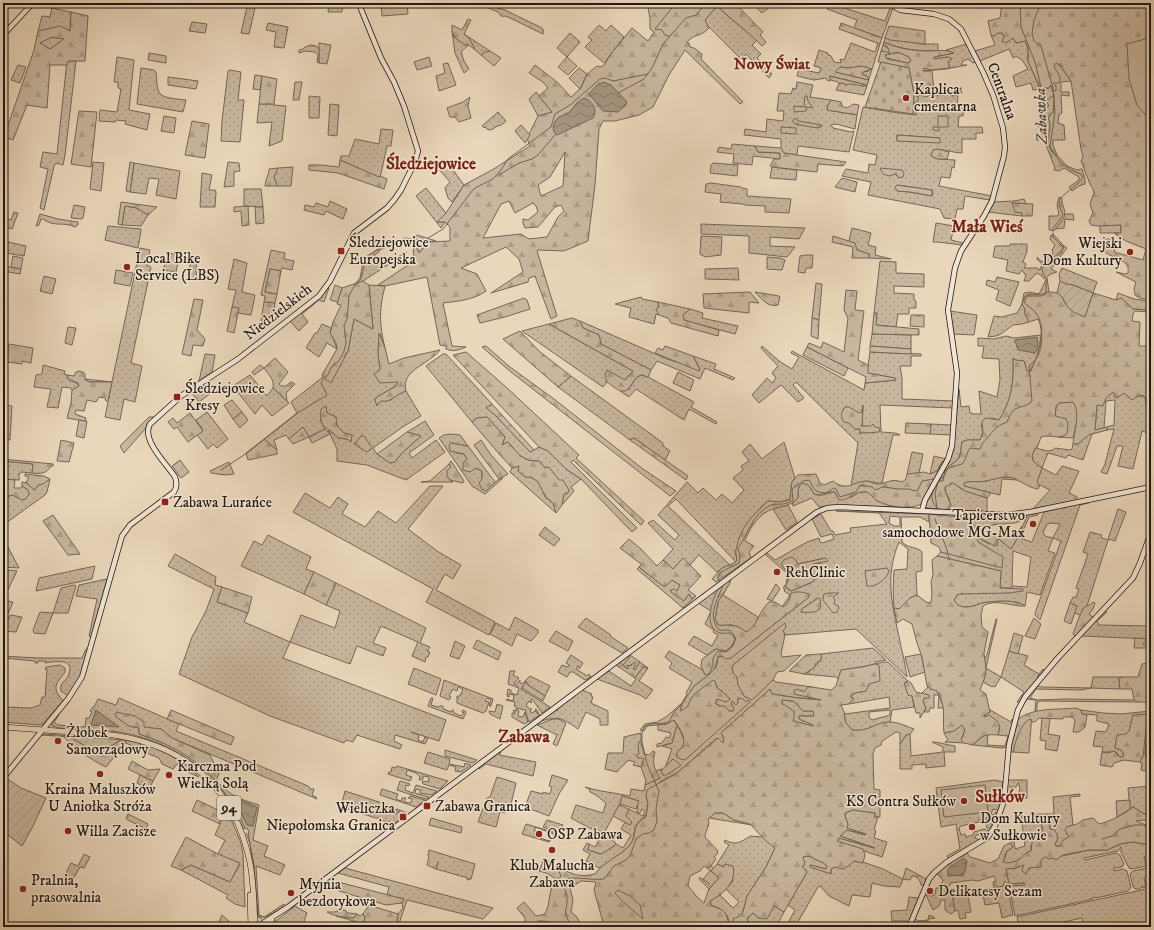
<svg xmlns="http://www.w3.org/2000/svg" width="1154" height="930" font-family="'IM FELL DW Pica',serif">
<defs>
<pattern id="grass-dots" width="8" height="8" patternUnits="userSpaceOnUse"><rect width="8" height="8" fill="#c8b69e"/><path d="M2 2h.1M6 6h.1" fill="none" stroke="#ac9c87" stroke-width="1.8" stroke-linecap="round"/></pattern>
<pattern id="forest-firs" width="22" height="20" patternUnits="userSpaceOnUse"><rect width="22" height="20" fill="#c8b69e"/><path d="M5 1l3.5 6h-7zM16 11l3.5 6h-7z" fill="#ac9c87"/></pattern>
<pattern id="wetland-marsh" width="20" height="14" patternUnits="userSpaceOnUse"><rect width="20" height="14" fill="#c8b69e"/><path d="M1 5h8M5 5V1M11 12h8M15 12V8" fill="none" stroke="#ac9c87"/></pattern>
<pattern id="cemetery-stones" width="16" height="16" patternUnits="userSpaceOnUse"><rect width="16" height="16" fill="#c8b69e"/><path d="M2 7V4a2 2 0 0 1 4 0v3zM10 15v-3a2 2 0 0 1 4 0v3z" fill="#ac9c87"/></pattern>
<pattern id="garden-furrows" width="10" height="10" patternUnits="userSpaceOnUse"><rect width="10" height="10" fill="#c8b69e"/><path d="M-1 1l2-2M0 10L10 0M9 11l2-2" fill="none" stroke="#ac9c87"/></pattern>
<pattern id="water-waves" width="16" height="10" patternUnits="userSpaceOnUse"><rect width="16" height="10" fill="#a69581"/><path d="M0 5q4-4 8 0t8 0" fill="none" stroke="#877968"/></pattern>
</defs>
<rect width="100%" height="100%" fill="#ead7bb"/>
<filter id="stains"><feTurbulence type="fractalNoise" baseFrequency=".005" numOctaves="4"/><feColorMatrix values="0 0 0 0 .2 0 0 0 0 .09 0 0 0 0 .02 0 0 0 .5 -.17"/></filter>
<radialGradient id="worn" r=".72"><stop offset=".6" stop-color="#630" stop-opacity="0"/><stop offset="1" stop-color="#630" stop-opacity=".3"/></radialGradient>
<path fill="url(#grass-dots)" stroke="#746658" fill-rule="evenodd" d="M329,3h14l-1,9h-14z
M477,3h15l5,2v3l8,2 37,18 2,4 -1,2 -37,-18c-4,1 -6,0 -8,-4z
M752,3h14l4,4 -8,6z
M892,3h2v2l-12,33 -28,-10 3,-8 -30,-11 5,-5 53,17z
M717,6c13,13 26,22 40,34l-5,5 9,9 -4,4 15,16 -3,4 -23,-24 -5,5 -34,-34 -2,-5z
M247,7l8,1 -6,26 -8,-1z
M52,8l19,4 -1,19 -10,-4 -22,4 4,-15 8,1z
M192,22l15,2 -2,9 -16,-2z
M268,23l20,4 -4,21 -10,-1 2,-15 -10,-2z
M599,25l7,6 5,-6 13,12 -20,26 -19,-16 7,-7 -4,-3z
M452,31l2,6 13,9 -6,6 3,9 5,8 -5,4 -9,-20z
M570,33l10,9 -13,15 10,9 -9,9 -10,-8 9,-10 -10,-9z
M998,33h4l2,4 9,1 3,5 9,-2 3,7v13l12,28 -7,1 -2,-7 -15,4 -3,-11 15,-7 -6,-9 -6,-4 -3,2 -4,-9 -29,12 -5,-10 20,-6 -4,-10 3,1z
M464,34l26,17 -5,1 -4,3 -7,-6v-2z
M52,37l13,2 -15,10 -11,-6z
M885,38l37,6h16v7c-18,0 -37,-1 -54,-9z
M319,43l12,2 -4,19 -8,-1z
M851,43l24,9 3,-9 2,1 -11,35 -2,-3 -4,-1 -1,-1 1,-2 6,-1 -10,-4 -11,1 -8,-1 -4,5 33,8 -2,5 -37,-9 1,4 -3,1 -2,-3 -12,2 -17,-4 2,-7 20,4 2,-5 -7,-2 5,-16 9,3v2l3,1 3,6 7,1 -1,-4 4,1z
M967,44l9,18 -3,1 -5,-4 -5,2 -2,4h6l-21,4 -24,2 2,-3h26l-2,-6 3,-3 -3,-2 -14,2v-2l19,-4 -7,-3z
M883,45l5,3 3,5c8,0 16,-2 20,8l-3,2 -22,-5 -1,-3 4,-1 -8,-3z
M117,57l17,3 -5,50 21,4 -3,16 -22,-6 1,-3 -10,-1 -1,2 -16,-1 1,-11 17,2 4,-23 -3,-1v-6h-4z
M429,57l3,9 -15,4 -3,-8z
M67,61h9l-11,94 -2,10 -7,-2 -2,3 -10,44 -4,-2 8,-39 -8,-2 3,-15 14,2z
M448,63l8,22 -17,6 -3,-15 9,-3 -2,-9z
M1056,63l4,2 11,16 -10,1v10h8v4l-8,-1 1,18 -3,2 -1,8 6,2 1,15h-12v5l4,10c-15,-8 -6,-24 -9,-37l5,-5v-17l-2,2 -2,8 -3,2 -5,-6 -1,-3 6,-1v-10h3l2,-3 2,7c0,-8 3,-20 1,-27z
M18,65l8,2 -6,16 -9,-3z
M141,68l13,2 2,2c1,6 0,14 3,20 3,7 20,7 27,8l-3,12 -46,-8z
M579,68l8,6 -7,15 -11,-11z
M230,70l11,2 -3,28h6l-4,42 -19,-1 1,-20 6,-50z
M255,75l7,1 -2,14 -7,-1z
M168,77l30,4 -2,8 -28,-4z
M295,82h7l-3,18h-6z
M797,82l16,3 -3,12 21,3 -3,5v5l29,5 -2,14 -19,-5 -5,1 2,3 18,4 3,-1 -5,21 -51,-6 -1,9 -13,-2 -3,-3v-11l-37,-4 1,-6 21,3 1,-13 16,2 1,-10h-7l2,-18 12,1 2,-6 3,1z
M844,82l23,4 -3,9 -28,-5 3,-6z
M536,92l17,20 -15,4 -9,-17z
M948,94l4,2 6,-1 -1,14 7,-1 -1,8h-4l-1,11h24l1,6h-7v6h-14v14c-8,0 -21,-5 -29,-3l-1,6 6,3 17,1 -1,8 -2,-1 -2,11 -9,-1 -2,9 53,10 -2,4 -25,-4 -2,13h-6l-2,10 -11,-1 -4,-9 -72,-14 3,-13 -29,-6 4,-7 22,4 1,-9 6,1 2,-10 -24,-5 10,-43 29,5 24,3v-6l-2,-1v-6l3,-6c11,-3 21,1 31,-2zM897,135l43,3 -43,3zM897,185l35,5 1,3 -1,3 -22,-4 -13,-1z
M309,96l11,1 -1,21h-10z
M259,104h15v1l12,1 -4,35 -13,5 3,-24 -15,1z
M330,104l9,1 -2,31 -9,-1z
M498,112l8,9 -6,5 -1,-1 -8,5 -4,-1 -2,-2 -1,1 -2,-2z
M164,116l12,2 -2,15 -13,-2z
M381,129l12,1 -2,16h-4l-7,32 -40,-18 1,-4h8l6,-17 24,5z
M732,144l23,2 3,6 22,1v6l-27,-3 -1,9 -19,-2 1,-9 -17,-2 2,-5 12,2z
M445,159l19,26 -12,17 -4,-4 -3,-10 5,-6 -13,-15z
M93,162l11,1 -3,28 -11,-2z
M228,162l11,1 1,8 -6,1v14l-10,1z
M134,163l46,8 -4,28 -20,-4 3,-16 -10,-1 -3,16 -16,-2z
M713,163l25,2 -1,11 -27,-3 1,-8z
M293,167l-2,19h-14l-3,-9 4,-9z
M772,167l25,3 -1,10 -26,-2z
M202,173l10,2 -3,15h6l1,2 -1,15h-15z
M842,178l15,4 -2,10 -20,-5z
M706,184l5,-1 30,4 1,1 5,1v7l44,3 -2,14 -24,-1v-6l-21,-1 -1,-1 -23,-2 1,-8 -16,-2z
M426,188l20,25 -8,9h7l-4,6 -25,-32z
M244,189h17l2,18 -19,-1z
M1024,199l2,5 -14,-1 10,9v4l-34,-4 5,-10 21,-1z
M330,201l17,8 -4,10 -17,-8 -2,4 -20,-5 1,-5 9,2 2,-4 12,4z
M74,205l11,2 -2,11 -2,1 -10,-1z
M125,206l12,2 11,7 -7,11 -19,-1z
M14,212l4,1 -6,16 -9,-3v-8l8,2z
M1064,214h9l1,6 -9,-1 -1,9 -9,1z
M936,223l18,3 -3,14 12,3 -1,2 -24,-3h-5z
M701,224l104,4 -6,11 -29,-2v9l25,1 -8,10 -38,-4v-17l-48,-2z
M1100,225h21v8h-21z
M108,226l33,3v2l-3,17 -33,-8z
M852,228l19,5 -3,12 8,2 -1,8 16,4 -22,-1v-4l-12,-4 -8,-9z
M417,235l19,6 -7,1 -10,11 -4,-9h-3v-5z
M701,236l21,1 -1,18 -16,2 -5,-3z
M393,240l-6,7 -8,3v2l-5,3 4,5 5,-3 4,6 19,-11v1l-43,28 -9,4 6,-7 3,-16 4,-6z
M8,242l18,4 -2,10 -18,-3z
M1010,244h17v7l-4,11 3,2 -2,4h13l3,2 2,-6 -5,-5v-2l5,5 3,-3 1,4h4l11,-10 3,-7 3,2 -16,21 6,3 -6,2 -7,5 -2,-3 -5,-3 -8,8h-5l2,-5 -4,-6 -3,4 -13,-3 2,-11 -15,-3 2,-11h15z
M140,248l10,2 -3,15 4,2 -20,96 11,3 -7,36 -11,-3 -4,21 -15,-3 7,-35h-23l-4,-3 27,3z
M271,250l14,3 -1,6 10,2 -2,9 -10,-2 -1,3 -11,-2 -5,23 12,2 -2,9 -11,-1 1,-6 -4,-1z
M169,253l28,6 -1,12 1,8 -9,-1 3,-19 -12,-2 -3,15 -13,-2z
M806,255h7l-1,13h-6l-1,5 -7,-1 2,-16z
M767,257l13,1 5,2 -3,10 -15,-1z
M234,259l13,4 -5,29 13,3 -4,20 -13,-2 1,-5 -7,-1 4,-17 -8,-1z
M880,261l16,1v11l28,1v13l-30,-1v7l20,1v6l2,1v7h-7v6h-11l-2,13 -21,-2 2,-12h-3z
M3,266l18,3 -1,5 -17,-3z
M738,268l1,12 -34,-1v-10z
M1062,268l35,14 -4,11 -20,-8h-7l-6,-4 -1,-7z
M44,276l12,3 -4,15 -12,-3z
M997,277l22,5 -9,24 -14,-6 3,-10 -13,-5 1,-5 8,2z
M1047,278l2,14 -6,3 -15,-1 -6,10 3,5v5l4,8 -7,2 -9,1 -12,9 -5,2 -8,1 6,-21 8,1 15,-4 5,-9 2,-11 5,-1 10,2z
M816,283l6,1 -3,36 -7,-2z
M335,285l7,3 -4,14 -8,-2z
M369,285l16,1c-6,23 -6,38 0,62l-5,-14 -2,19 20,29 -2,4 -19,11 -2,3 2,5 4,-4 10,-1 8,-7 7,-2 15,25 -17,10 -31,22 4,6 13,9 5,-1 6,-8 20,-18 -14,-4 18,-11 9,14 -25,18 3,5 24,-18 9,12 -39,28 -39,-15 -30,-4v-12l-9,-19 7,5 3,3 9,1 4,3 1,-7 -8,-2 -7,-7 -1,-9 -9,-4 -1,-6 -6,13 5,9 -16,8 -6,-10 -14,12 -3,-4 -12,5 3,10 -13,-11 33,-26 -6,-11 32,-25 8,5 17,-31 6,-32 19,10z
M328,288h1l-5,14 -5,-2 -17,14 6,8 -9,9 -9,-10 27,-21z
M1118,293l16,6 17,2v9l-18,-1 -12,-10 -5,1z
M641,297l1,2 16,3 1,13 -3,-1 -2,10 -25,-7 2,-9 -16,-4z
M690,309l13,4 -1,5 36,8 -3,8 -52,-14v-5z
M950,311l27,4 -3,20 -21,-1z
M580,321l87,38 33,10 -7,-13 23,8 -2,5 21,9 -2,2 -28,-12 -5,11 -43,-18 -6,9 -50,-26 -2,-9 -16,-7z
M322,324l9,4c-1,7 4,14 6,21l-10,-6 -8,14 -13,-9 9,-15h2z
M549,324l84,47 -8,9 -18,2 -4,5 -81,-56z
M68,327l8,1 -4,17 -7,-2z
M872,334l39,1v14l-41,-3z
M1041,335l-3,20 -8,16h-3l-3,-10 -9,-1 -2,-2c1,23 -1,42 -14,62l-8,-2 -10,7 2,7 -3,8h-13l-5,2 -2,13 -2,4 -10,9 -4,8 -7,6 16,-30 6,-63 2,18 8,-1 1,7h2v1h9l-2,-23 18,6 3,-17 -1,-21 -17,-1 2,-12h-6v-8l16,1 12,-3 8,2z
M762,346l17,15 13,8 7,-12 -8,-4 1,-2 72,39 1,-7 31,-3 -1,-2 -28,-5 3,-21 51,2v2h-10v10h-11l2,12v21l52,2 -1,7 -73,-3 1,27 14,1 5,2h-7l-11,48c-5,1 -9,-1 -14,-2 -6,0 -12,3 -17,5l7,-43 -62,-61 -3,3 11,13 -6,4 -17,-17 -22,18 -7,-8 15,-17 5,5 4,-5 -4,-5 6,-7 -17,-18zM863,407l-1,19 13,1 -15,7v-5h-5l-6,-6 12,-10z
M807,347l41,21 -4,8 -41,-21z
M205,354l10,1 -3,17 -13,9z
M443,354h3l46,50 -5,4 7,6 36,38 9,-5 9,4 18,18 15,10 -10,8 3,4 -12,14c3,-17 -2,-25 -13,-37h-4l-6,-7c-17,1 -21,-8 -31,-19l-6,4 3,-9 -18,-20 -10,1 -5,4 -46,-56z
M43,365l22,6 -1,3 3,1 1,4 10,5 1,2 -7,4 -1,-2 -9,-1 -4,21 -11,-1 4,-18 -17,-2 2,-12 6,-1z
M678,372l16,8 -4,11 -17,-8z
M250,375l17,21 6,-8 16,15 -17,13 -10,-11 -7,9 -22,-28z
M641,375l7,2 46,25 -3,5 26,15 -1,2 -27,-15 -5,11 -48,-31 -7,8 -9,-6 9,-2 7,-11z
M571,376l92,67v3l7,5 -5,9 -31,-22 -4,2 -72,-53z
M202,385h2l7,8 -12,9 -8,-10z
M1151,387v47l-9,-3 -9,38 -15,-3 5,-20h-6l-10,28 -6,-2 4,-8 9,-35 -7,1v-3l7,-2 1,-25 -9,1 -2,27 -9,2 2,-25 16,-13h11l4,5 16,-1 2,4v4l4,-3z
M232,400l10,12 -9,7 -9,-14z
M1069,402h4c8,9 2,26 0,36l-15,-1h5c-4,-10 -12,-25 -4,-34z
M3,405l9,1 -2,34 -7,-1z
M207,412l21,27 -11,9 -4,-4 -5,5 -11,-14 6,-5 -7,-10z
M79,420l8,1 -3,17 -8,-2z
M931,424l21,1v9l-2,1 -20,-1z
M1090,433l2,1 -9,26 -15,-5 -2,3 -18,-5 -6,15 14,7 6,-9 17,5 -10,22 8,4v3l-44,9 17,-19 -10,-5 -3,-3 5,-14 -9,-6 -1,-6 3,-8 13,3 5,-1 2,-2 15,2 2,-1 1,-5h5z
M451,434l9,1 8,11 -17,-3 5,10 8,1 3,5 -4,5 13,4 6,3v9l4,10 13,-11 4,-1 -18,16 -13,-8 -33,-48 5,-3z
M784,442l11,36 -3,4 -2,17 -10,3 -12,-1 -8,7 -25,44 2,7 -1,3 -60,-63 -8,7 62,59 -8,3 -5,4 -18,-17 -9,10 -7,-7 -10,11 -10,-9 10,-11 -25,-26 5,-3 22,20 4,-5 -21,-20 29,-33 11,11 5,-5 13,12 6,-6 10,9 12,-13 -11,-12 10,-8 -2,-4 8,-5 -7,-9 8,-8 12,15z
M912,452l11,2 -4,19 -12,1z
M934,456l12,3 -4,3 -5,9 -7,3z
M3,461l30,3 -1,9 -10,-1 -3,2v6l-16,-1z
M229,462l5,12 -9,1 -14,-2 -1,-2z
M449,464l2,3 -1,13 3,2h-32l9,-1z
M519,466v5c6,6 15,6 19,11 4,4 5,11 8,16 7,3 8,7 10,15l-46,-41 2,-4z
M998,477h13l6,3 -15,-1 -2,16 -37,-9 1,-3 5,-2h17z
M50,479l-3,13 -2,3 -42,30v-27l25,-8 -6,-4v-4c12,2 17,5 28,-3z
M953,482l7,6 27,10v14l-60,-4 -2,-2 8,-15 17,9 -5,-9v-4z
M802,483l5,1c3,2 5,8 8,10 6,4 14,-2 20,-2l2,5h15l7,-5h9l9,9 18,5 -6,1 -50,-2 -20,2 -7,-9 -19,8 -1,-2 6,-6c0,-6 -1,-10 4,-15z
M430,486h13l-35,43 29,22 24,14 -8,14 -8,-5 -9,16 59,32 -6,13 -63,-33 7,-13 -140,-77 12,-19 25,15 8,-11 10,7 -6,10 23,13 13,-16 18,12z
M1088,502l1,1 -9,2 -40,115 -5,-5v-2l26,-72 -8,-3 -5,13 7,2 -15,42 -13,-3 -2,14c-8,-7 -33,-5 -43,-3 -7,2 -14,6 -22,3 -3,-1 -4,-3 -6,-6l3,-5 3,-1 53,-6h-13l1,-17 -64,-15 4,-4 36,-15 12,7 10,-5 12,10 7,-12 9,-21h-4l15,-3v2l-9,2 -9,21 12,4 12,-30 20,-5v2l1,-2zM1052,523l8,1 -7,14 -8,-2 -2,-3 4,-9zM1013,551l18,6 -4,30 -15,-1z
M788,505l9,17 -11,8 -13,-21z
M1118,509l8,3 -11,29 -7,-2z
M836,511l93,3v8l-9,-5h-19l1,25c7,7 14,4 20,10v19l-6,1 1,23 -7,3 -11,11 -5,-1c-1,-13 -1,-25 0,-38l13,-1 1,-20 -9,-7c-16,38 -5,68 2,105 3,10 4,20 6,30l-51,-48 -71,6 -2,-4 2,-7 -52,41 -1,3 1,5 4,4 1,8 13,14 22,-19 3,2 36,5h-4l-4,6 -10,1 28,5 -24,-1 -26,-4 -2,-5 -49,44 3,5 -1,5 -6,-5 -40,35 -16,8 -15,14 2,9 -2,12 -3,-1 2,-4 -3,-2 -2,4 -3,-1 1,-11 -16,-5 -2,8 -16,29 -4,-2 -3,1 -26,-14 5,-13 27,8 3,-10 -10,-8 -6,-3v-2l-5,-3 11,3 34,6 1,-7 13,2 1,-6 15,-7 -5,-7 7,-2 -1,2 8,-7 -3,1 6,-16 -10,-3 10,-3 5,-18 8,16 -2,6 -5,4 7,9 61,-58 -8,-3v4l-5,8h-4l-14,-8 8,-11 -6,-4 -2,-7 -23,17 -2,7 -10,7 2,-9 5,-9 -1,-1 6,-11 -23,-14 3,-5 -7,-6 4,-6 34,19 1,2 12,-4 2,-11 4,-1 9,2 78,-61 -19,1 -3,7 -5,2 8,-12 -6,-4 1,-2 -2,-1 3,-4 2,-10 -23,-20 2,-1 8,7 32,-18 12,-4 1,4 2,1 12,-4 -2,-5 -11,3 -9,-18 9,-5 10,17h2l2,4 16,-3 -1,-4 37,-4 -8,-11zM890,516l10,1v9h-6l-5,-3zM825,558l-3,5 -9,1 -3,3 -1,5 4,3 -2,8 -20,8 -6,-4c7,-11 2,-15 -4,-23h17zM818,598l2,11 -4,2 -15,1 1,-3z
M545,527l15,12 -6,7 -15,-11z
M1090,532l12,3 -1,3 7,2 -21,66 -4,3 -2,6 -7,-2 3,-7 -7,-3 3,-6h3l3,-8 -3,-1 12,-34 -5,-2z
M268,535l43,22 -5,12 8,3 -10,22 -63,-28 7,-14 6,-11 8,4z
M8,547l11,21 -16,-1v-18z
M175,554l41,23 -1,8 7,2 -5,15 31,11 -4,9 46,20 11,-27 34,13 5,-17 -14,-6 10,-22 90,45 -6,15 10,4 -3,4 3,1 -2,5h-2l-1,5 -13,-6 6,-14 -37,-16 -8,17 13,5 -3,8 -26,-10 -7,18 -60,-22 -7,16 163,62 -7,21 -28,-9 8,3 -1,5 5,2 2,-5 3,1 -3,6 -30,-9 -1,6 8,4 -2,4 -43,-14 -4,7 -7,-2 -2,3 -74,-27 -91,-42 13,-37 14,-26 8,-22 -46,-23z
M95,566l-3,13 -56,12 3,-13z
M639,567l24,19 9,-6 8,5 -3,7 7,9 5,-7 3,5 4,-3 -13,12 -46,-39z
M107,579l-16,58 -2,-1 8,-37 -21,-3 3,-11z
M730,579l1,1 -8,15 35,22c-2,6 -5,12 -12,15 -6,-4 -10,-7 -17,-7 -4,0 -7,1 -11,0l-3,-6 3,-17 -7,9 7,21 12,1 6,5 -5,9 -6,4 -9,-2 -9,6 -19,-11 6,-8 18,10 6,-11 -5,-3 1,-2 -9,-6 6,-13 -13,-8z
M74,585l2,1 -8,27h-15l-8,21 -11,-1 -1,-3 7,-18 13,1 8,-25z
M3,600l10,2 -8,19h-2z
M1104,611l3,1 -10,9 2,4 52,1v13l-69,-3z
M10,615l12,2 -6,15 -13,-1z
M515,617l23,13v3l-7,8 -14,-7 -5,12 -22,-12 6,-11 13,7z
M586,618l25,17 -1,1 18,12 -6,5 -44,-26z
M1034,618l7,6 -6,15 -10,-3z
M996,619h1l-11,49 15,9 8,-26 19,5 -4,9 15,9 4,-5 1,1 -3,5 -2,-1 -2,3 1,1 -18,24h-3l7,-10 -23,-15 -6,10 -2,-1 -1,1 -9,-5 3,-13 -2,-9 3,-5z
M556,631l17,10 -5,10 -19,-10z
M477,640l24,12 -3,8 -25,-12z
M455,641l10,5 -6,13 -9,-3z
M873,648l13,12 -11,2v2l9,-2h4l20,19 -3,1 7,14 2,11 -22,3 -2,12 -29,9 -9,-1 -6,-7 -2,-7 1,-2 45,-6 -1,-11 -40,7 4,-5 -2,-1 1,-3 3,-2 11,-2 9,-27 -13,3 -21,3 -3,9 -2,-2 -32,-3 5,-2 12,-12v-6zM890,710v5l-18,5 -3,-3v-5z
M86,649h2c-4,15 -8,36 -21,46l-6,-4c-2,-9 6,-10 8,-17 6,-17 -16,-12 -24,-11v-2h-7v2h-3v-2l-32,-3v-2l35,2h44z
M921,654l4,18 -15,5 -5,-20z
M571,655l12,8 -4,6v-2l-1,-1 -2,3 11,7 2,-2 2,3 -6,3 -12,-8h-3l-3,5 -9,-5 4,-7 6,2 1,-2 -3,-2z
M630,655l10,7 -5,8 -2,-1 2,-4 -3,-1 -4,5 -5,-4z
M60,665l5,3v4c-4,6 -12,12 -8,21 2,3 4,5 6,8l-20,23 -3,1 -37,-3v-15l28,1 9,-3 2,-8h3l2,-28h-2l1,-2z
M643,667l5,1 -9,13 14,9 -7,9 -6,-4 -43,-16 12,-8 22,15 5,-7 -1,-1z
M414,668l27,11 -5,16 -28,-11z
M510,671h5l-2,4 6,3 -5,6 2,1 4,-5v3l2,1 8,-8 20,10 -5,10 -17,-11 -2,-3 -5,7 29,18 -8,6 -10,-14 -2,2 2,1 -1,1 -2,-2 -3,5 4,3h2l-2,2 2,2 3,-2 3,3 -3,-4 1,-1 4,6 -11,7 -4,-12 -9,-2v-2h-2l1,-4 -9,-2 1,-1 6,2 1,-6 -5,-1v3l-2,-1 1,-7 3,1v3l6,2 2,-7 -11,-4z
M1093,677h29l-3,2 1,10 -29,-1 -10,2 -45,-1 -6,9 7,2 28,-1 68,1 1,-1 3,3 -98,-1 -2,3v7h-2l1,-11 -10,-1 11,-13 5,1 49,1z
M444,680l49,19 -2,7h-2l2,-6 -4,-2 -2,3 4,1 -3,9 -3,2 -26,-10v-7h3l3,-7 -5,-2 -1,4 -4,-2 -4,7 2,1 -2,3 -9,-4z
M928,687l9,4 7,17h-6l1,-13h-5v13h-4l-1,4h-5l2,-4 -3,-7 1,-3h3l1,-3 -7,-1z
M582,690l10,4 -1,2 2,1 -2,6 17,8v14h-8v-6l-14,-7 -8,17c-16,-11 -18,-13 -37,-8l14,-11 2,1v-2l14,-11h2l2,-2v-1z
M119,698l60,26 -3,7 132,55 2,2v1h4l-2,6 4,2 1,2 -145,-61 -11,-9 -32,-3 10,2v6c18,6 36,13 51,23 15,10 26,26 40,36 8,6 20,9 29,12l-6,35 15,6 -4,10 21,9 -5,10 -24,-9 3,49 5,2 20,-13 1,2 -19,11h-6l-2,-2 -4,-50 -6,-32 1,-1 -2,-4 -4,1c-5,-11 -10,-22 -17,-32 -27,-39 -70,-61 -116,-66 -16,-1 -45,0 -58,-5v-4l6,-8 1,1 -5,7 4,3 27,2 1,-9h3l3,-6 -2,-1 3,-4h1l4,-8 18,6z
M431,698h2l-2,7 7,2 2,-1h3v3l8,3 1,-2h1l1,3 7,3 3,-3 -2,-1 1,-2 3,2 -3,7 -35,-13z
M782,700l11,1 10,10h10l1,5h-15l1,3 13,6 -1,1 -20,-5 -3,-12 -7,-5z
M497,704l6,2 -3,13 -10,-5 -1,-3 6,1z
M516,709l3,2 -1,5 5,1 2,-5 3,10 -4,2 -12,-7v-4h3l-2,-3 3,1z
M990,710l21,12 1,-3 1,2 -6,26 -5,1 -29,-3 10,-9 5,-2 -1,11 18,1 3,-10 -10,-1 2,-9 -17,-8 3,-4 4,-2z
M1081,710l22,3 18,1 30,-3 -6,42 1,5 4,4 1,10 -10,-2 1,-7 -2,-1 3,-6 -10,-41 -3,16 -4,3 -11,14 6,2 3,4 -1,3h-3l-4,-5h-14l1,-5 -10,-1 3,-15 10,1 3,-8 -12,-3v-6l-15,-1z
M1042,718l8,1 -2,15 12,2 -3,15 -12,-2 1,-8 -6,-1z
M553,719h6l7,4 -9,23 -4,-2 4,-9 -20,-10z
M1029,719h2c1,4 -2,27 -2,34l-16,-1c2,-10 6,-28 16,-33z
M962,725l3,5 -4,9 3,4 -19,-1 3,-2 -4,-7 10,-2z
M641,733v9l-1,-1 4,18 -3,8 -8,-2 2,-3 -7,-2c-3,5 -8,7 -11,12l-12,-3 3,-16h15l1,-16z
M45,734l79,6 16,3 1,5c-8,0 -14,-6 -22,-7l-11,7 -16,2 -22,-13 -28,-2z
M910,734l1,22 32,-4v-5l-11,-5c8,0 15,3 23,4v6h-11l1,14 -19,2v-4l-14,1v4h-12v-25l6,-9z
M147,745c20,8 37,16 52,32l-9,-4 -13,-9 -4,5 -11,-5 -3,-6 -15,-6v-4z
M445,750l32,10 -4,3 -28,-7z
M428,752l22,7 -1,5 15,3 1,-4 6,2 -10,7 -6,-1 1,-4 -7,-2 -2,5 -23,-7z
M500,752l1,1 -2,2 37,7 -3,14 -47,-12 -7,5 -1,-1z
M397,766l51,15 -8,8 -17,-5 -1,-3 6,1 1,-5 -6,-1v3l-4,1 1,-3 -4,-4 -9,-3 -1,5 6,2 -2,4 -22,-7 1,-2h2l1,-5 4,1z
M140,775l13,6 -4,8 -12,-6z
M552,775l16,5 -9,14 -10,22 -24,-9 6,-16 12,3v-2l7,2 2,-7 -3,-1z
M497,777l19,6 -5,21 -3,-1 -3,10 -5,-1 -4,15 -18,-5 9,-24 3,-1z
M995,780l8,2 -2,21 -3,7 -5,-1 -2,5 4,1v-3l2,1 -1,2 -10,3 1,5 7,-4 -4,10 -4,-2 1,-2 -2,-6 -6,1v2l-18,4 -2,2 2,7 4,-1 1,3 7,-2 1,-3 10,-3 5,2 -7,7 -2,-4 -5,2v2l4,2 -31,19 -1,-3 13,-7 -4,-25 -15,3 -5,-39z
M1007,780h20v18l-9,1 2,-12 -1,-1v-3h-1l-2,4h-5l-1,12h4l-6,1 -2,-2z
M400,781l10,3 -1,2 -3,-1 -1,5 8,3 3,-8 21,6 -6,4 -11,-2v-3l-4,-1 -1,4 14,4 -3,2 -14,-4v-1v1l-15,-5z
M1151,786v28h-7l-11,-7 -3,2 -2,-21z
M382,789l16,5 -2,5 5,2 1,-3h4l-2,4 7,1 1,-4 -4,-1 2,-2 15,4 -9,7 -36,-12z
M345,791l40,13v2l-2,-1 -1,5h2l1,-2h4l-1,4 8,2 4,-2 -3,-1 -1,2 -2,-1 1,-2 2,-1 10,4 -13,11 -13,-4 -1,-2h-4l-35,-11z
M1080,794v2l-10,1 3,28 -6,2 2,10 -9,9h-4l-1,-2 3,-7 -8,-8 -3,-15h7l-1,-17z
M629,809l16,8c-16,9 -7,19 -16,29 -7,7 -22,17 -30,22l-13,-7 4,-7 -7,-4 4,-7 2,1 -1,6 13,4c5,-4 11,-5 15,-10l7,4 8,-13 -10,-6 4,-7 5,3 1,-1 1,-2 -6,-6z
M218,810l10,2 13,31 2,11 2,53 -10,-3 -9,-6 2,-3 -47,-25 10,-5 39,17 10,-18 -22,-10 7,-14 -10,-5 5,-11z
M853,810l22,3v4h3l-4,13 2,1 -2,7 13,4 -5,15 -45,-15 2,-4 36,10 -35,-12 7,-6 18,5 -18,-7 1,-4 -3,-8v-3z
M715,813h8l11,7 16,4 2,1 -43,-7z
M1040,814l3,19 -12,12v6c-8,2 -6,5 -11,8 -4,3 -13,5 -17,4l4,-12 6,-4 -3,-4 4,-2 1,8 10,-3 -4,-30z
M431,818l31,9 -1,6 -32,-8z
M547,820l16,5 -4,6 -2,1 -14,-5z
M526,824l30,9v2l-3,3 1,-4 -19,-7v4l-1,5 15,5 1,-2 1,1 -2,2 -27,-8z
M750,836l13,1 12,11 -9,19 -19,29 -4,16 -5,5 -4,10h-3l-4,-12 -8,-7 -7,-2 -2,-5 10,-6 13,13 6,-6 -13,-13 7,-8 -8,-17 -1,3 -7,-3 12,-19 -5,-3 1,-2c11,6 16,2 25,-4z
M1133,842l11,2 7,-1v14l-1,-6 -1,4 -5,2 2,9 -15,3 -2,-1 -8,-16v-5l-3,4 -34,7 1,2 31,-7 4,2 4,9 -2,3 -8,1v3l9,-2 4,2 4,16 -3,4 -32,7 -3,-1v2l-78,17 -6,-30 15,-3 -15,1 -3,-15 10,-1 7,-4 2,1 -3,4 5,2c2,-3 14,-11 18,-14l8,1 36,-8h18l13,-6z
M429,850l46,14 -4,15 -4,1 1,-2 -32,-9 2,-7 -2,7 -9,-4 2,-8 -1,-1z
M84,854l6,3 -6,11 -4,-1 -8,14 -8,-4 7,-14 7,3z
M810,856c6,5 13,5 18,10l-2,3 -16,-4 21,9v-5l4,-2 15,-2 4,-4 8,2 1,-1 20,7 20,10 -3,8 -16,-1 -12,-3 -2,14 -18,-2 -3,11 -20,-10 -9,-10 -2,1 -23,40h-9l9,-17 -7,-5 19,-33 -6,-7h3l-1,-8z
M544,859h1l12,7 4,10 -3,4 -12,-7 -7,-2z
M711,866l3,2 -3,3 8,7 -10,11 -10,-10 1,-2 8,8 1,-2 -6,-4 7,-8 -3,-3z
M345,868l148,40 -10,11 -76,-19 -9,27h-2l2,-13 5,-6 -1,-5 2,-4 -17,-4 2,-8 -51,-14z
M1147,868l1,8 3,1 -7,1 2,9 -3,1 -1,-2 -2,3h-5l-2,-3 -3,-12 3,-3z
M1004,884l3,1 1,4 5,26 -11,3 -3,-15 -14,2 -3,-15 21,-4z
M1151,888v39h-69l2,-1 -2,-8 -41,9h-22l-2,-10z
M962,894v3l6,-1 3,16 -6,1 1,5 -6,1 -2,-9 -3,1 -3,-16z
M909,897l9,1 1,2 -12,27h-2l2,-6h-15l-1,-10 16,-1z
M295,906l12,7 -5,14h-25l-6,-2z
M774,906l10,6 -8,15h-6l-4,-2 -2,2h-8v-2l-8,-2c-1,-5 0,-7 5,-10l6,5z
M357,914l3,2 3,-2 2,2 -1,8 -28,-8 18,2z
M929,915l6,3 -7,1v5l-3,2v1h-8l-3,-5 1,-3 4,2 9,-1z"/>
<path fill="url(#forest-firs)" stroke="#746658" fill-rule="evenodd" d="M647,3h88l28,29 -3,3 6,7 -4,4c-14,-15 -31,-26 -45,-40l-12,14 4,8c-9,10 -14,5 -22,14l2,1 1,4 4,1 8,6 -1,5 42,43 -3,2 -55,-54 -16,25 -16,32 -14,8 -24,6h-12l-4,8 -4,56 -7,56 -24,10 -25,-1 -2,1 20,65 -6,3 -16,-43 -6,2 -1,4 -37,11 32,-21 -4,-13 -13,-12 -45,21 16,6 9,17c-13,9 -27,10 -43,12l9,43 14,1c-7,3 -13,5 -20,2v-3l-6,-1 -13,-68 -42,9 -7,-1 33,-22 3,-4 -1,-15h2l4,9 10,-11 21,-1v-14l-5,-5h-8l9,-9 18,-28 28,-15 38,-24 -3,-8 11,-22 14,-4 -13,-16 9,-8 -5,-6 -14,-9 6,-8 22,17 14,15 10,-9 6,-14 -1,1 11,-9 4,1 4,-3 5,-9 22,-27 16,13 6,-9 -4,-3v-11zM565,152l-2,34 -22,10 -3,-11 12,-8zM509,201l6,12 18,-10 3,3 2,6 -10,8 -5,-1v4l2,5 13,-1 17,-20 6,-2 3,6 -6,6 -11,20 -18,2 -8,-5 -38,4 18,-34z
M1002,3h149v296c-6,0 -11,0 -16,-4l-1,-6 2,-7 -20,-10 9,2 3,-1c0,-3 1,-6 -2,-9 -7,-8 -31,-9 -22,-25h9l3,7 -2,6 29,8 3,-11 -20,-8 -12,-8h7v-8c-8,0 -22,2 -30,0l-2,-4 4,-8 -3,-9 4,-11 -1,-4 -3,-5 -9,-23 2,-4 -2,-8 -10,-68 -11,-16 -4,-2 -2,3c2,6 8,9 5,17h-6l3,3v4l-3,2 -2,-7 -2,3h-9l-12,-27v-13l-3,-7 -9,2 -3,-5 -7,5 -4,-2 2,-4 -2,-4h-4l-4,3 -3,-1 -3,-14 12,-3z
M71,12l17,4 -3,45h-17l-1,4h-17l-3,43 -20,-3 -14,35 -9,-3 30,-87 4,-19 22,-5 10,5zM52,37l12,2 -14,10 -10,-6z
M468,19l3,1 -7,14 5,4 5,9v2l-5,-4 -2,1c-9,-6 -16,-9 -15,-21l10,5z
M841,23l41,15 -2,6 -41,-15z
M889,26l36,5v13l-35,-4 -5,-2z
M884,42c13,6 28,9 43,9 9,0 18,-2 27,2l-20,4v2l14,-2 4,2 -4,3 2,6 -19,2 -7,-2 -1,3h9l2,20 28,-3 -2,1 2,4 -10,3 -4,-2 -12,2 -6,-1 -4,2 -5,-2 -3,1v5l-4,2v5l2,1v6l-3,-1 1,-20 -5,-26 -31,-6 3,-11 6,1 3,2 -5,1 2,4 21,4 3,-2 -2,-4 -11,-5 -8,2 -2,-6 -5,-3z
M311,45l5,1 3,2v15l-2,-1 1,-7 -3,-3 -10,-1 -6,2v-3l4,-1 2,-2z
M490,51l11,7 -7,8 -13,-11 4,-3z
M149,53l17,3v7l-18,-3z
M862,66l10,3 -9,3 -1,2 1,1 4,1 2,4 -34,-8 5,-5 8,1z
M262,76l15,3 -3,25h-15z
M829,76l38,9v1c-8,1 -14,-4 -22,-1l-1,-2 -5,1 -1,-2 -7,-2z
M1054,95c0,7 -1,12 -1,18l-5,5 2,6 -2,20 4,8 5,3 10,11 10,4 5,-1 3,10v5l-6,2 -7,5 -3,-4 10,-7v-3l-15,-9 -5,3 -5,-1 1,-2 -17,-43 3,-8v-15l6,5 2,-1 -3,-5z
M805,96h2l1,5 5,7 -6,-1 -1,4 -12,1v-6l12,1 -2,-3z
M470,97l-2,9 3,12 -12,4 -4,-5h-5l-3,-9 16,-6z
M831,100l10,2 1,4c5,3 7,1 11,-2l6,1 -2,10 -30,-5 1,-5z
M79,111l18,1 -6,55 -20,-3z
M938,116h10v11h-9v4l-6,-1v-3h5z
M796,118l2,3 24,4 -1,2 -4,1 -22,-4 -2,-2v-2z
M192,121l17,3 -4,34 -20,-3z
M781,127l15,1v6l-15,-1z
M897,135l43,3v5l-43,-2z
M755,146l26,2 3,5 13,2 49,7 -3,4 -25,-2 -1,8 -45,-5 -2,-1 4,-7h6v-6l-22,-1z
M938,149l11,3 -2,7h-9l-7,-3 2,-6z
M340,160l39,17 1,-1 7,3 -3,10 -46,-16 -29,-3v-5h12l18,2z
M130,162l4,1 -4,29 -4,-1z
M278,168l-4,9 3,9h-12c0,-6 4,-11 4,-17z
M880,168l22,2 2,3 -1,4 -4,1 -4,-4 -6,2 -6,-2z
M897,185l35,5v6l-22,-4 -13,-1 -2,-4z
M1059,197l3,1c-1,7 5,13 2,19 -2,5 -7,9 -10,14l-5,-1v-14h8l2,-1 -2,-10z
M121,202l36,5 -9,8 -11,-7 -12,-2 -3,19 -4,-1z
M1012,203l21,1 -1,12h-10v-3l-7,-1z
M248,206l1,19 -7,1 -1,-15 -7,1v-5z
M40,214l18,5 20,3v3l-3,2c-11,-6 -20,1 -32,-8h-2l-2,6 -3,1z
M1051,235h3l10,11 -3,7 -11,10h-4v-7l6,-1 1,-3 -1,-2 3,-5 -5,-6z
M833,236l22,7 2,7 12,4v4h-17l1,-11 -21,-5z
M13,256l10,2 -2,11 -10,-2z
M270,269l11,2 -4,23 -12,-2z
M116,270l17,3 -3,13 -16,-3z
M363,281l6,4 4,44 -19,-10 -6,32 -17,32 -8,-6 -1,-2 15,-26 -1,-6 -6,-10 3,-11 8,-17 -4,-1 5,-16z
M846,290l11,1 -2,19 9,1 -6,49 10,5v8l27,5 1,2 -31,3 1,-6 -59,-30 2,-4 12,5 2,-6 21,10 4,-34 -4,-8z
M750,292l9,11 -10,-1v11l-45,-5 -1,-14z
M755,292l24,4 1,1 -2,8c-10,3 -16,-6 -23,-13z
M1047,292c19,0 12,5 21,15 3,4 12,7 17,9l8,-23 23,7 5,-2 12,11 18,1v2l-16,-1 -2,3 -1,7 8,1 -1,24h9l-1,29 4,6 -3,24 -2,-1v-4l-2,-4 -4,-1 -8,5 -8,-7 -4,3 -5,2 -2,-6 -7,6 -3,8 -6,-1 -2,25 12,-3v3l-15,4h-2l-12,10h-5c1,-12 8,-32 0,-42l-14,1 -3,3 -1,10 11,3 2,5 -1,10c-8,6 -17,0 -26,3l-4,11h-2l-3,8 1,5 9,7 -5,14 3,3 -2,4c-9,-1 -17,-8 -25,-11 -10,-3 -19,2 -28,3 -7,2 -14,-1 -21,2v3l27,7 -4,5 -22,-7 -12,-8 -8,4v4l6,14 -3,4c-6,1 -11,1 -14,-5 -6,-11 2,-19 9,-27 3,-3 3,-8 6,-11 4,-3 8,-5 10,-8 2,-5 2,-11 3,-16l5,-2h13l3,-8 -1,-11 4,-3 13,2c13,-20 15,-39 14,-62l2,2 9,1 3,10h4c6,-14 15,-37 7,-52l-9,3 -4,-8v-5l-3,-5 3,-8c7,-4 15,1 22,-4z
M524,298l3,2 3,9 -25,8 -25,6 -3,-8z
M194,299l9,1 -6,30 8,9 -2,7 -10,-1 -2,11 -9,-2z
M264,302l11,1 -3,19 -11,-1z
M658,302l32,7 -7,6 1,5 35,10 -1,6 -47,-13 -3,-5 -9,-3 -3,-6 3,-2z
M232,307l7,1 -5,25 -7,-2z
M874,313h3l-1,12 43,4v6l-47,-1z
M911,315h13v12l-14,-1z
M572,318l8,3 3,7 16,7 2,9 50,26 -3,7c-2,0 -4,-2 -6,-2 -10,1 -10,18 -21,16 -4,-1 -10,-6 -14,-9l-2,-6 2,-6 18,10 8,-9 -84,-47z
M812,318l7,2 -1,19 -7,-3z
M520,331l19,20 32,25 -13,11 -55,-48z
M379,333l6,15 4,16 15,-6 36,-8c-10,14 -40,20 -34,41 -10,3 -15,12 -25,10l-4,5 -2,-6 2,-3 19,-11 2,-4 -18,1 -6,-9 6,-4 -2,-17z
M486,346l24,21 44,32 89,70 33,22 -6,5 -159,-124 -29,-25z
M665,346l28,10 7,14 -1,1 -44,-18 3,-5 5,2z
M870,346l41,3v5l-41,-2z
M466,352l40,35 73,68 -3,3 68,63 -3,4 -68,-65 -2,2 66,66 -5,4 -51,-53 -15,-10 -18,-18 -9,-4 -86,-92z
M275,358l13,14 -9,12 2,2h5l5,-4 4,2 -9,9 1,8 -14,-13c2,-8 -5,-14 -9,-20l-10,7 -2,-3 8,-7 4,3z
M79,371l4,1 2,2v6l5,2h22l-4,19h-2l-1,-3 -6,-1 -3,5 -9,-2 -3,11 -8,-1 -1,4 11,4 -1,3 -18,-3 4,-15 1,-13 7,-4 -1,-3 -10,-4 -1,-4 7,1 2,-4z
M492,404l42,46 -4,2 -36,-38 -8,-6z
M863,405l-1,21h9l2,-2 2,3 5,1 -1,4 -13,1 -3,-1 -3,2v-5h-5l-6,-6 -5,-1c-4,-6 -3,-9 1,-15h4l10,6h2z
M326,406l1,7 9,4 1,9 7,7 8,2 -1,7 -4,-3 -9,-1c-11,-13 -19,-7 -17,-29z
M242,412l6,8 -8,8 -7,-9z
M190,413l13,18 -15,11 -11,-15 -3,2 -6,-7 5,-4 4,5z
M149,417h5l-8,11 -22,25 -4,-7z
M487,417l18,20 -3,8 6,-3c10,11 14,20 31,19l6,7 4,-1 10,13h4l6,10 -1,3 -4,1 -2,11 -6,8c-2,-8 -3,-12 -10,-15l-8,-16 -7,-5h-6l-7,-6 1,-5 -7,2 -12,-13 -28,-33 5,-4z
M906,423l25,1 -1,10 -25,-1z
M303,427l6,10 -16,7 -4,-5z
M407,432l14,4 -20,18 -6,8 -5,1 -13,-9z
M361,436h3l8,12 -5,4 -13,-8 4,-4z
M634,438l54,38 -2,4 -56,-40z
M264,439l13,11v4l-29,6 -2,-7z
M61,440l13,3 -5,19 -12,-1z
M481,440l10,15 17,19 -9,5 -25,-34z
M451,443l17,3 27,36 -9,9 -4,-2 -3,-6 3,-4v-8l-6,-3 -6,4 -7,-2v-6l4,-5 -3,-5 -14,-3 -1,-6z
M3,459l50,5v2h-2c-5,8 -10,8 -19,7l1,-9 -30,-3z
M451,461l13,20 -1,2 -13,-3 -3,-4v-5l4,-4 -2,-3z
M944,461l-21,41c-7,9 -36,5 -45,-1 -5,-2 -7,-8 -12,-9 -10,-2 -17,9 -27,8l-4,-8c-7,-1 -13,4 -21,2 -3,-6 -5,-10 -12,-11 -5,5 -4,9 -4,15 -9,9 -14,7 -25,11 -14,4 -24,20 -28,32l9,5 -5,6 2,6 -35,24 -4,-3 10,-11 14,-6c2,-4 -1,-8 0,-12 4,-23 16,-34 32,-49l12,1 10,-2 2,-18 6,-7 18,-1 4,9 4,2 9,-4c14,11 19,1 33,0 4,0 7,3 12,3 11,-1 12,-6 24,-2l4,-3 1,-5 17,-2 6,2 7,-3 5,-9z
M25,474l19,2 6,3 -7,5 -5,1 -3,5 -9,-7 3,-6 -4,-1z
M3,479l12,1 -1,8h7l1,-2 6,4 1,4 -3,5 -4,1 -10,-5 -9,3z
M929,514l41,4 57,-2c-10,13 -33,3 -44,14l1,4c10,3 22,3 32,1l6,-9 -4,11 -7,12 -12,-10 -3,1 2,5 -3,1 -18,-9 1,5 25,15 -1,11 -61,-16 -2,-5 -8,-4z
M53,515l27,39 -12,1 -25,-34z
M629,539l12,10 16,17 6,-6 10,9 10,-11 18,18 -13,14 8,6 -4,3 -3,-5 -5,7 -13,-9v-2l3,-1 3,2 3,-6 -8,-5 -6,6h-3l-24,-19 2,-3 -21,-16z
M937,556l64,15 -1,17 23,1v2l-14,2 -49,1 -3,1 -3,5c2,3 3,5 6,6 8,3 15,-1 22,-3 10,-2 35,-4 43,3 -13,1 -29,-8 -42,0l-2,9 1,12 6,5 -4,21 2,16 -1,8 -5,13 6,4 4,18 -4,2 -2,3 5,-2c10,7 12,7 9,20 -12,-1 -16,0 -25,10l-9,-2 -3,-3 4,-10 -3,-5 -8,6 -10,2c-2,-16 3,-26 -7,-42l-6,-2 -4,-3 -5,-29 -5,-14 -5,-19 -9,-5 -6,4 -3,-15 5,1 11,-11 7,-3 9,7 5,1 1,-11 -1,-10 2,-7 -1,-15z
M791,557l4,2 3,5 28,-6 2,3 -15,3 -3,3 -1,5 6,8 -5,3 -19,8 -6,-5c7,-9 2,-14 -4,-22l3,-4z
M887,568l2,3c-2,8 -14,17 -22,15l-2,-15z
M9,570l8,1 -14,29v-20z
M314,572l22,11 -10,22 -22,-11z
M729,580l1,3 -12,19 -3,17 3,6c5,1 7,0 11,0 7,0 12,3 17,7 11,-5 13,-21 23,-30h6l8,5c5,-3 7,-8 8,-14 6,-2 12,-1 18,1v3l-78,61 -5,1 -4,-3 -4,1c-2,8 -4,17 -13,18l-4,-9 1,-7 14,-10 10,2 5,-4 5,-9 -6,-5c-3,0 -9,1 -12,-1 -14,-6 -6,-31 -1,-41 3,-4 8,-8 12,-11z
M222,587l30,10 -4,16 -31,-11z
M829,593h10l-6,4 2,3 -1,4 4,2 1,2 -2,4 -4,1 -10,-13 1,-6z
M818,598l2,1c3,14 -7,14 -19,13l1,-3z
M1093,602l2,1 -2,6 -4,5 5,4 -18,19 -3,-3c3,-8 6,-18 10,-25 2,-4 7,-3 10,-7z
M785,623l1,4 -3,4 2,4 -4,19 1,3 19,-2 -17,16 -7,1 -4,8 -21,20 -8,-4 -6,-11 -1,-8 -4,-4 -1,-5 1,-3z
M1014,633l9,3 -5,18 -9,-3z
M1135,638l16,1v2l-8,2 1,2h7v3h-17z
M821,654v6l-5,3 -2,5 -10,6 -15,-3 17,-16z
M629,656l1,1 -7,8 4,4 2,-1 -2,-3 4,1 3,-4 2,1 -3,6 2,1 5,-8 8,6 -5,-1 -8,11 -19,-13z
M1151,662v40h-14l-3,-3 -2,-10h-12l-1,-10 3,-2h16l4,-13z
M875,664l4,1 1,16 -11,3 -3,7 -11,2 -3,2 -1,3h3l-5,6 -8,1 4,9 -1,2 2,7 6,7c18,2 23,-8 37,-8 10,0 16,4 25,7l-4,5 -4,1 -6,9v-11l-4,-1 -14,9 -1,4 -6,3 -2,6 1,35 6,1v27h-5v-4l-22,-3 -8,3v3l3,8 -1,4 19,6 -19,-4 -7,6 34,12 -35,-10 -2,3 26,8 2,6 -2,8 -9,-2 -4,4 -7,4 -8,-2 -4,2v5l-21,-7v-2l16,4 1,-3c-4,-5 -11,-5 -17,-10l-7,1 2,8 -3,1 5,6 -23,40 -10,-6 -7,13 -8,-1 -6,-5 -6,5 1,5 9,2 -1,2h-155l3,-1 -10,-36 2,-8 -15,-1 -11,7 3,12 -2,12 5,4 7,11h-24l-15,-4 -5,2h-5l-1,2h-8v-9l-8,-10 7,-6 12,14 9,-2 3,-8 3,-17 10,-13 -4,-10c15,8 21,12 38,8 8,-12 24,-17 34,-28 10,-11 0,-19 17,-29l2,-13 -2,-9 1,-5 30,-17 41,-35 5,5 1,-5 -3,-5 49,-44 2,5 26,4 23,2 -27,-6v-3l3,-2 7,3 4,-5h4l19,3 5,-4 5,-16 21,-3zM782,700l11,1 10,10h10l1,5h-15v3l14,6v1l-20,-5 1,-3v-7c-5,-2 -7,-6 -12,-7zM715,813h8l11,7 16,4 16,17 9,7 -9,19 -19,29 -4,16 -5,5 -5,2 1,8h-3c-8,-13 0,-15 -19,-21l-2,-5c13,-7 27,-18 23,-35l-8,-2 -1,3 -7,-3 -6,7 8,7 -10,11 -5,14 -6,-5 -10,-12 2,-10 10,-5 4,-5 3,2 4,-2 5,-7 -2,-2 3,-3 1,-3 -13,-14c0,-7 6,-11 3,-18z
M713,680l2,1 2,7 6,4 7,7 -4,3 -9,-3 -2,4 4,3h6l4,5h4l1,-3 -3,-4 1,-3 4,4 2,-2v-5l5,1 3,3 2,-2 2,2 -65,58 -5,-1 -4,-3 2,-5 5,-4c3,-11 -3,-18 -9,-27l-7,4 -20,2 -3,5 -4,-1 5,-6 12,-2 9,-5 16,-14 -2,8c10,-3 8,-10 14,-16 6,-6 13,-10 19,-15z
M908,681l3,2 5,9 13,3v3h-5l-1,4 3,6 -6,10v-5h-4l-4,-17 -4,-1 -4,-12z
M1076,708l5,2 1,4 5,1 -2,12 -6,5h-6l2,-12 -3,-3h-9v2l-24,-1 -4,4h-3l-1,-3c-10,2 -16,24 -18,33h-3l8,-33c17,-12 39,-9 58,-11z
M171,710l63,27 -3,8 -64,-26z
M116,712l19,4 9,6v5l17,2 11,9 38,17 9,19 -3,7c-22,-24 -46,-37 -77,-47v-6l-10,-2 -13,-9z
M1148,714l-5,42 -3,6 -16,-2 -10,3 -2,4 -12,-2 2,-13 6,1 6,-2 6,6h3l1,-3 -3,-4 -6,-2 2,-13 9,-1 3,-3 4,-16z
M1150,714h1v52c-1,-6 -5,-8 -6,-13z
M64,737h6l22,13 16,-2 11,-7 7,1 -20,25c-16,-8 -30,-17 -42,-30z
M640,741l1,1 3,12 5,1 4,-4 2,1c-3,11 -1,17 5,26l-15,7 1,-4 -5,-14 3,-8 -7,-2 -1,-2 3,-1 -1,-9z
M673,759l8,6 -8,6 -9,5 -3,-5c3,-5 8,-7 12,-12z
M132,761l16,9 12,-1 -7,12 -25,-12z
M197,800l21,10 2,14 -28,-13z
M619,805l10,4 -3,7 6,6 -2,3 -17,-9z
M1133,807l11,7h7v8l-6,-2 -9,1 15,6v16l-7,1 -11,-2 -13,2 -13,6h-18l-26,5 -7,5 -3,-2 -4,1 -4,-2 -4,3v7l-12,1 -3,6 -3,-2 -1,-3 2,-4 -8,3 -10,1 3,15 15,-1 1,2 -15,1 -5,-5 -2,5 -9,2 -1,-6 3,-1 -2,-5 -16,5 -6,-1 -21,3 -8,12h9l3,16 -4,3 -6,-4v-10h-4l-2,6 -6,4 -7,-15 6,1 3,-2 1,-6h3l4,-8 -6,-6 7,-7 23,-14 3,4 20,6 8,-4 6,-13 6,-3 3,4 -6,4 -4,11c4,2 12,0 17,-3 4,-3 4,-6 11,-8l2,-16 10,-2 -3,-19h7l3,15 5,1 3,8 -3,6 1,2h4l3,-6 6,-3 -4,-7 2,-3 10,-3 6,-4 10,-2 6,6c12,-3 24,-9 34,-17z
M128,814l20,10 -2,5 -20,-10z
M601,836l13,5 2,3c-3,3 -11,8 -15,10l-13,-4 1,-6 6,3z
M186,837l32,17 22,9 -10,19 -39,-17 -10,5 -10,-4z
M906,868l20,11 -2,6h-3c-1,-5 -4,-9 -9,-9l-2,4 -7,-1z
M336,882l6,1 62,16 -2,4 -16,2 -47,-14 -2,-3z
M369,905l29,9 -2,13h-22l-10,-3 1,-7 -2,-3z
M339,910h6l3,3 9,1 -3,4c-8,0 -21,-2 -27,-6h8z
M222,915l10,9 1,3h-16z"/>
<path fill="url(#wetland-marsh)" stroke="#746658" d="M9,344l24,4 -2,15 -9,-2v3l-15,-2z"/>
<path fill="url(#cemetery-stones)" stroke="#746658" d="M881,62l28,6 5,26 -1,20 -48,-7z"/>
<path fill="url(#garden-furrows)" stroke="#746658" d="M521,125l9,10 -5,8 -10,-12z
M255,207h8l1,16 -8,1z
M1060,281l6,3 7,1 20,8 -8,24c-7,-3 -14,-5 -18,-11 -3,-5 -4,-10 -10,-13z
M325,429l5,5 -18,9 -3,-6z
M180,460l9,12 -8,6 -9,-12z
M776,584l4,5 -8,12 -5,-2z
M1070,603l7,3 -6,18 -7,-3z
M526,681l2,4 17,11 -2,5 -21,-13z
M673,720l4,5 -5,18 -15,4v-3l5,-1 4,-6 3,1 2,-5 -13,-3v-5l9,-1z
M6,778l15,10 25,10 -13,28 -11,20 -19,-15v-50z
M1130,800v9l-13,8 -1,-16z"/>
<path fill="#c8b69e" stroke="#746658" d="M381,3h26l1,11 -26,2z
M1149,38l2,3v75l-3,2 -11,-13 -8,-26 -2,-35z
M985,785l3,27 -44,5 -3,-27z
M622,796l17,5 -3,8 -16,-5z
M618,890l12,6 10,9 3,14 -21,-18 -7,-8z"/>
<path fill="url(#water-waves)" stroke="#716254" d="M603,82l8,3 16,17 -2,4 -7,6 -15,-1 -14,-17 7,-8z
M584,98c9,3 14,12 9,20l-36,17c-7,-4 -3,-14 2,-18 3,-2 7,-2 9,-4 6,-5 9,-12 16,-15z
M1037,337l1,12 -3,4 -17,-3 -3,-10z
M96,710l23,17 -28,-2z
M234,797l23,10 -4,19 -6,-1z
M963,858l4,3 -2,10 -2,4 -15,1v-7z"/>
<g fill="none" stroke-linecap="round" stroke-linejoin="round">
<path stroke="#716254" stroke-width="1" d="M1020,3l1,24 14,35 6,25
M1040,3v3l-6,14 -2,14 2,7 7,5 12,42 2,24 -5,35 10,15 11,8 10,4 2,3c-3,8 -24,18 -24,26 0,4 3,8 4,12l-11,15
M669,36l-4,-1 -3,-5 -7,-1 21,-26
M618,93l26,-14 8,-11 11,-24 23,-26 10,-3 10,-12
M499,175l20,-12 13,-4 6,-4 17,-20
M394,242l12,-4 17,3 20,-12 29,-38 3,-3 18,-9 8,-9 7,-11 43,-32 4,-13 15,-9 30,-26 5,-1 8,3 35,-7
M1045,277l-3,-7 1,-3 20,-18v-2l-10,-10v-4
M221,470l26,-17 52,-41 28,-17 -6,-12 1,-2 6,-6 4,-9 7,-5 5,-10 2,-8 -2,-18 3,-6 2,-23 5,-10 7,-7 5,-21 9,-7 16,-9
M938,481h5l2,-10 4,-3 13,-4c5,-5 4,-11 8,-16l10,1c2,-6 4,-7 7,-11 9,-9 7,-11 20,-16 2,-4 3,-9 7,-12 5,-4 13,-3 18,-9l-3,-35c3,-3 7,-6 9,-10 5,-11 6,-33 -2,-43 -3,-5 -9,-6 -12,-11l3,-6h14l5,-2v-14
M937,509l-2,-16 3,-11
M935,519c4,13 13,28 14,41
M719,581l-1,-5 3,-4 18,-9 1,-6 -2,-9c10,-14 14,-33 31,-42 7,-4 15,1 24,-6l-1,-11 11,-8 6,-1c6,9 4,12 17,13l8,-5 2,1 4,8 16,-5 4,-7 12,2 3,3 8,-3 16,2h10l6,2 3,-1 4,-9 12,-2
M214,779l20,26 11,23
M246,833l4,11 4,26
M1102,839l10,-3 8,-7 15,-4h8l8,4
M257,907l1,10 4,2
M536,925l2,-4c11,-1 19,5 29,4l2,-3c-7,-13 -1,-12 -2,-23 0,-7 -5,-12 -3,-19 10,-5 28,1 40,-1l10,-13 12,-6 4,-4 6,-17 7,-5 6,-1 5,-3 3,-9 -1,-12 3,-18 -12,-27 -5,-22v-10l2,-5 5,-3 17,-1 3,-1 5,-10 8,-8 12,-18 15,-11 4,-10v-7l5,-7 8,1c3,-2 6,-5 8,-8 2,-4 0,-13 -6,-14 -4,0 -6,1 -10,-1 -11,-15 0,-29 5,-44"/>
<defs>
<path id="secondary" d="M896,3l-1,4 5,3 34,4 15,5 12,10 22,43 10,23 10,33 2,19 -1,9 -12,45 -8,15 -23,35 -6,17 -7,42 9,63 -5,73 -4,13 -23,41 -3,11
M3,35l30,-32
M3,778l65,-79 14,-22 40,-141 8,-11 44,-33c3,-5 3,-10 1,-15 -9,-14 -34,-37 -25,-53l31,-28 57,-37 81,-63 11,-15 24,-48 33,-25 7,-8 7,-10 14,-28 3,-11 -14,-45 -10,-24 -13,-24 -20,-49 -1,-6
M257,927l31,-20 529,-395 10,-4 12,-1 168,8 23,-3 121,-25
M264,927l8,-7
M909,927l20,-48 6,-7 12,-10 41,-25 7,-11 9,-25 5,-56 9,-35 7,-13 32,-38 76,-81 7,-15 11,-31"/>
<path id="primary" d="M3,727l110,8c75,11 122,54 137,128 4,21 4,43 5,64
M250,895l1,32"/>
</defs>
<use href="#secondary" stroke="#211611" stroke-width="6"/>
<use href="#primary" stroke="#211611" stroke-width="6"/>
<use href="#secondary" stroke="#f1e5d3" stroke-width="4.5"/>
<use href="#primary" stroke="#ead7bb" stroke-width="5"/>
</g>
<g fill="#8f2418" stroke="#f1e5d3" stroke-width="1.5">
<circle cx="906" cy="98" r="4"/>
<rect x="337" y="247" width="8" height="8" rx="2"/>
<circle cx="1130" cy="252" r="4"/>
<circle cx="127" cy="267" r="4"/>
<rect x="173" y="393" width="8" height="8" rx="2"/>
<rect x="161" y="498" width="8" height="8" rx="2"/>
<circle cx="1033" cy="524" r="4"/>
<circle cx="777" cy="572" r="4"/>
<circle cx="58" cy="741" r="4"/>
<circle cx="100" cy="774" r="4"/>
<circle cx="169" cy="775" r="4"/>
<circle cx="964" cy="801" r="4"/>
<rect x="423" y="802" width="8" height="8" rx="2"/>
<rect x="399" y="813" width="8" height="8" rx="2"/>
<circle cx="972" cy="827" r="4"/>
<circle cx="68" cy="831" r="4"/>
<circle cx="539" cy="834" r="4"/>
<circle cx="552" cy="850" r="4"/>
<circle cx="23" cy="889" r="4"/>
<circle cx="930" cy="891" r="4"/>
<circle cx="291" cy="893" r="4"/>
</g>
<g text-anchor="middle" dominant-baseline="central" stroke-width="3" stroke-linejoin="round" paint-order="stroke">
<rect fill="#f1e5d3" stroke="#5f544b" stroke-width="1" x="217" y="796" width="24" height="24" rx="3"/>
<g font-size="14" font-weight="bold" fill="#211611">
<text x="229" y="808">94</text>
</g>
<g font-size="15" fill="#211611" stroke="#f1e5d3" text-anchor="start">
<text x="914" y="89">Kaplica<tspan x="914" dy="17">cmentarna</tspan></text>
<text x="349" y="242">Śledziejowice<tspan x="349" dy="17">Europejska</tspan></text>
<text x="1122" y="243" text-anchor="end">Wiejski<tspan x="1122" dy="17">Dom Kultury</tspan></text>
<text x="135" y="258">Local Bike<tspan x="135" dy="17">Service (LBS)</tspan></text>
<text x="185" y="388">Śledziejowice<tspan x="185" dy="17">Kresy</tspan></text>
<text x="173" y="502">Zabawa Lurańce</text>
<text x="1025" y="515" text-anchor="end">Tapicerstwo<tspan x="1025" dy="17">samochodowe MG-Max</tspan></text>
<text x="785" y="572">RehClinic</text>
<text x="66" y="732">Żłobek<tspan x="66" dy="17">Samorządowy</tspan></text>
<text x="177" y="766">Karczma Pod<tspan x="177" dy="17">Wielką Solą</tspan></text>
<text x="100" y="789" text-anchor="middle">Kraina Maluszków<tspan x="100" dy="17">U Aniołka Stróża</tspan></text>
<text x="956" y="801" text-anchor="end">KS Contra Sułków</text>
<text x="435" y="806">Zabawa Granica</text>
<text x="395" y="808" text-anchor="end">Wieliczka<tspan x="395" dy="17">Niepołomska Granica</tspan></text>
<text x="980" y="818">Dom Kultury<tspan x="980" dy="17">w Sułkowie</tspan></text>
<text x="76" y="831">Willa Zacisze</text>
<text x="547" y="834">OSP Zabawa</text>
<text x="552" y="865" text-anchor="middle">Klub Malucha<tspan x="552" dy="17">Zabawa</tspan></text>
<text x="31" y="880">Pralnia,<tspan x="31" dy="17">prasowalnia</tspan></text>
<text x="299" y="884">Myjnia<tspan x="299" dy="17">bezdotykowa</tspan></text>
<text x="938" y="891">Delikatesy Sezam</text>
</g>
<g font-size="15" fill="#211611" stroke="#f1e5d3">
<text transform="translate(1002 91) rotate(70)">Centralna</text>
<text transform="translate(278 312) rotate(-38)">Niedzielskich</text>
</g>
<g font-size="16" font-weight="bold" fill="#7a1f14" stroke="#f1e5d3">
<text x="772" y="64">Nowy Świat</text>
</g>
<g font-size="16" font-style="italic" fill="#56493e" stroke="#f1e5d3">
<text transform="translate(1041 116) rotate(-92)">Zabawka</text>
</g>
<g font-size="17" font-weight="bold" fill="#7a1f14" stroke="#f1e5d3">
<text x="431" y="164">Śledziejowice</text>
<text x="987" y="227">Mała Wieś</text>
<text x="524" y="737">Zabawa</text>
<text x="1000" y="797">Sułków</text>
</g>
</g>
<rect width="1154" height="930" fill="none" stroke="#ead7bb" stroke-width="16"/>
<rect x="4" y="4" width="1146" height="922" fill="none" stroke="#211611" stroke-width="2"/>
<rect x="8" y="8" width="1138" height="914" fill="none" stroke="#211611"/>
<rect width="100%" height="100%" filter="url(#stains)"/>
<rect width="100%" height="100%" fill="url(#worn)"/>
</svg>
